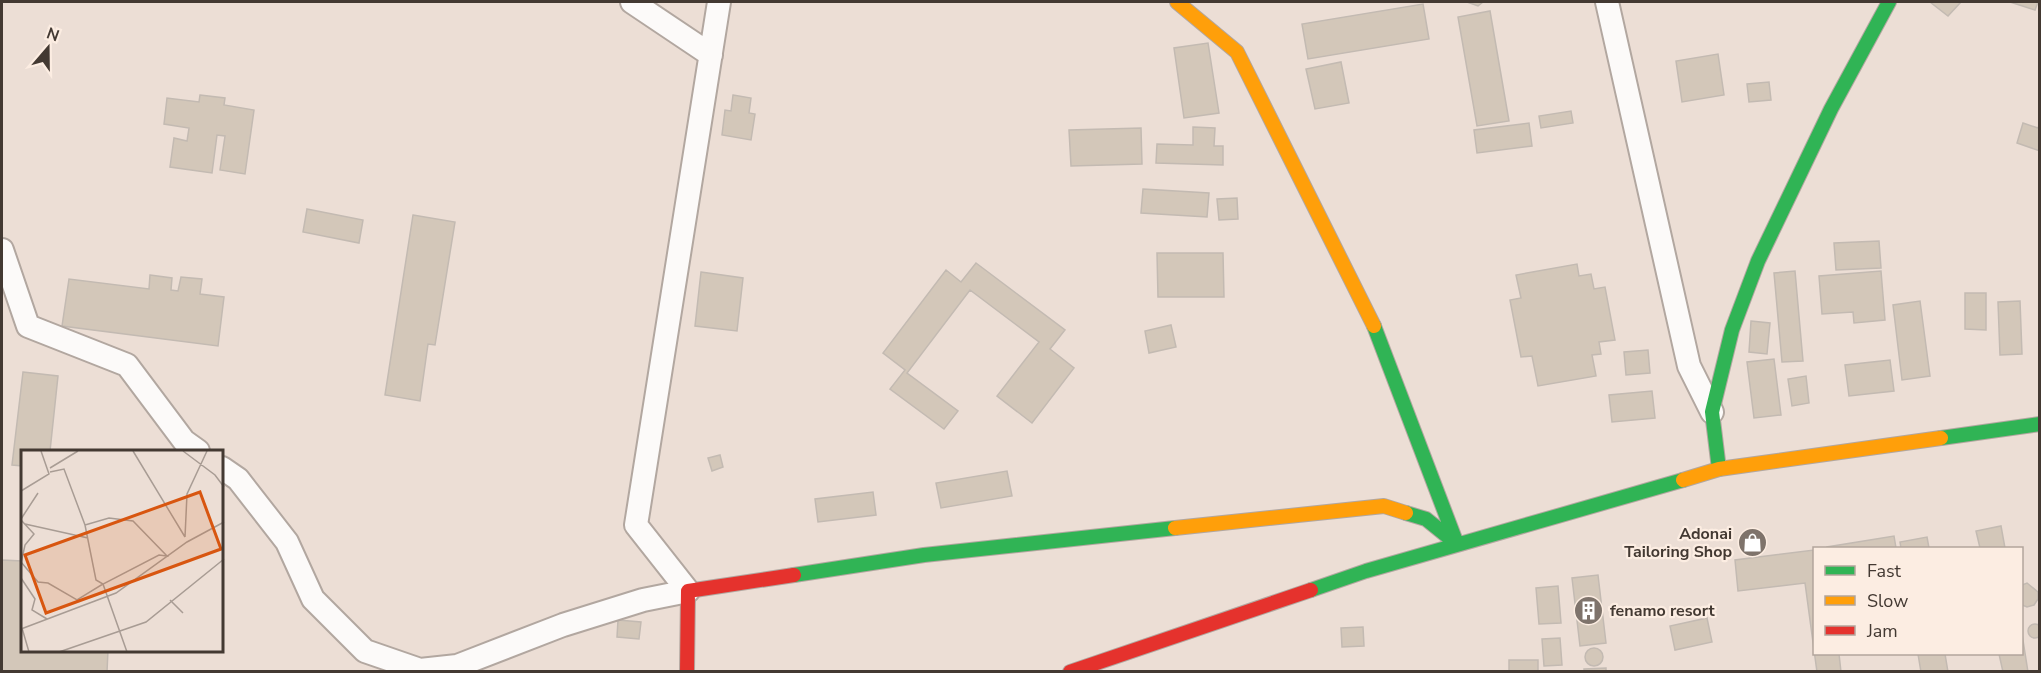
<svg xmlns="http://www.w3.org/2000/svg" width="2041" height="673" font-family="'Nunito Sans',sans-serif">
<rect width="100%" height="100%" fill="#ecded5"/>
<path fill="#d3c7b9" stroke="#c3bab2" stroke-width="1.5" d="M1467,2h16l-5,4z
M1930,2h31l-13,14z
M2010,2h28l-3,8z
M1423,4l6,35 -121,20 -6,-35z
M1490,11l19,110 -32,5 -19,-109z
M1208,43l11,70 -35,5 -10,-70z
M1718,54l6,41 -42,7 -6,-41z
M1341,62l8,41 -34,6 -9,-40z
M1769,82l2,18 -22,2 -2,-18z
M200,95l25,3 -1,7 30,5 -9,64 -25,-4 5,-34 -8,-1 -5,38 -42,-6 4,-29 13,3 2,-13 -25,-4 3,-26 32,4z
M733,95l18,3 -2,15 6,1 -4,26 -29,-5 3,-25 6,1z
M1571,111l2,12 -32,5 -2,-12z
M1529,123l3,23 -55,7 -3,-23z
M2023,123l15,5 2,-5v28l-23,-8z
M1193,127l22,1 -1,18h9v19l-67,-2 1,-19 36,1z
M1141,128l1,36 -71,2 -2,-36z
M1143,189l66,4 -2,24 -66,-4z
M1237,198l1,21 -19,1 -2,-21z
M307,209l56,11 -4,23 -56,-11z
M413,215l42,7 -20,123 -7,-1 -8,57 -35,-6z
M1879,241l2,27 -45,2 -2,-27z
M1157,253h66l1,44h-66z
M976,263l89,67 -15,19 24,19 -42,55 -35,-27 42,-54 -69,-52 -63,83 51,38 -14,18 -54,-40 15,-19 -22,-17 63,-83 15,12z
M1577,264l2,12 12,-2 3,15 11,-2 10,53 -16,2 2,12 -9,1 4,21 -58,10 -6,-30 -11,1 -11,-57 11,-2 -5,-23z
M1795,271l8,90 -21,1 -8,-89z
M1881,271l4,49 -31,3 -1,-11 -31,2 -3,-38z
M701,272l42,6 -6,53 -42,-5z
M150,275l22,3 -1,12 7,1 3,-14 21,2 -2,15 24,3 -6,49 -156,-20 7,-47 80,10z
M1965,293h21v37l-21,-1z
M1920,301l10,75 -28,4 -9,-75z
M2020,301l2,53 -22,1 -2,-53z
M1751,321l19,2 -3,31 -18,-2z
M1171,325l5,22 -27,6 -4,-22z
M1648,350l2,23 -24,2 -2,-23z
M1774,359l7,56 -27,3 -7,-56z
M1890,360l4,31 -45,5 -4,-31z
M23,372l35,4 -8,75h-28v15l-10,-1z
M1806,376l3,27 -17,3 -4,-27z
M1652,391l3,27 -43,4 -3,-27z
M720,455l3,12 -11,4 -4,-13z
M1007,471l5,25 -71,12 -5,-25z
M873,492l3,23 -58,7 -3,-23z
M2001,526l4,22h-25l-4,-17z
M1894,536l2,12h-69v-1z
M1927,537l2,11h-28l-1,-6z
M1814,550v104h25l2,18h-24l-12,-89 -67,8 -3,-31z
M2,560l20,1v89h86l-1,22h-105z
M1598,575l8,68 -26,3 -8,-68z
M2027,583l11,9v7l-4,6 -7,2 -5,-2v-20z
M1558,586l3,37 -22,1 -3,-36z
M1707,618l5,24 -37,8 -5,-24z
M618,620l23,2 -2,17 -22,-2z
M2028 631a7 7 0 1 1 14 0a7 7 0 1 1-14 0Z
M1363,627l1,19 -22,1 -1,-19z
M2022,634l6,38h-25l-4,-18h23z
M1560,638l2,27 -18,1 -2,-27z
M1585 657a9 9 0 1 1 18 0a9 9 0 1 1-18 0Z
M1918,654h27l3,18h-27z
M1509,660h29v12h-29z
M1606,668v4h-22v-3z"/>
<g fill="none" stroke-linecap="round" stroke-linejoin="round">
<defs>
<path id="street" d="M632,2l79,53
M1607,2l82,364 23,46
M2,250l26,76 99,39 57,76 14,10
M222,468l16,11 49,63 26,57 52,52 55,19 37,-4 106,-41 80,-25 45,-9 -52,-66 83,-523"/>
<path id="fast" d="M1374,326l83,218 -31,-25 -20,-6
M1941,438l99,-14
M1719,469l-7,-57 20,-82 26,-69 73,-152 58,-107
M794,575l130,-20 251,-27
M1311,590l55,-19 317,-91"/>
<path id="slow" d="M1177,2l60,50 137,274
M1683,480l36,-11 222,-31
M1175,528l209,-22 22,7"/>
<path id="jam" d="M687,672l1,-81 106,-16
M1070,672l241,-82"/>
</defs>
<use href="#street" stroke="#b2a7a0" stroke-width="26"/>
<use href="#fast" stroke="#b2a7a0" stroke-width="16"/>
<use href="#slow" stroke="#b2a7a0" stroke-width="16"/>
<use href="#jam" stroke="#b2a7a0" stroke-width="16"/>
<use href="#street" stroke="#fcfaf9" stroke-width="22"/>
<use href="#fast" stroke="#30b455" stroke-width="14"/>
<use href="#slow" stroke="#ff9f0a" stroke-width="14"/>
<use href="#jam" stroke="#e5322d" stroke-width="14"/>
</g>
<defs>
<symbol id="shop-disc" viewBox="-11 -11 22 22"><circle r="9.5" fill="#7e736b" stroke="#fcede2"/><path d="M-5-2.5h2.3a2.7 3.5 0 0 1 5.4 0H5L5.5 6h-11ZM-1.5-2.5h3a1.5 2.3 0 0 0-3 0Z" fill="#fff"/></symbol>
<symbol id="building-disc" viewBox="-11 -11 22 22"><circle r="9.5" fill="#7e736b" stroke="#fcede2"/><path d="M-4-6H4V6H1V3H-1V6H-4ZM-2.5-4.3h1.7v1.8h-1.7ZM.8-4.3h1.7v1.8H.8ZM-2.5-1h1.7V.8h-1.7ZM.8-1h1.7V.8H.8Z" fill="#fff"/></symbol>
</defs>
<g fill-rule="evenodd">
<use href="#shop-disc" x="1736" y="526" width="33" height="33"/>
<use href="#building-disc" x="1572" y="594" width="33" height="33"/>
</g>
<g text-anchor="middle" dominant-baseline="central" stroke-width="4.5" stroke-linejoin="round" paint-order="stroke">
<g font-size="16" font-weight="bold" fill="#433932" stroke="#fcede2" text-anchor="end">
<text x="1732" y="534">Adonai<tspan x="1732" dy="18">Tailoring Shop</tspan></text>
<text x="1610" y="611" text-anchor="start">fenamo resort</text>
</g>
</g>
<g transform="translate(21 450)">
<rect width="202" height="202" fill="#ecded5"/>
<path fill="none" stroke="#a89c94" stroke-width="1.5" d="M112,1l52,86M162,1l32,24 9,12M29,18l28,-17M0,41l28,-17 -8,-23M0,69l17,-26M0,70l13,14 -9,11 -4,18M4,74l63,14M64,75l24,-7 24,3 34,35 -8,-1 -56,29 24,68M164,87l2,-43 20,-43M0,112l17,20 10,1 29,17 26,-16 -7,-4 -11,-55 -21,-56 -14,3M0,128l14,21 -3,11 15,9M149,150l13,13M1,178l7,24M0,179l95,-36 71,-51 37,-20M38,202l87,-30 78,-63"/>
<path fill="#d85610" fill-opacity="0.15" stroke="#d85610" stroke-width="3" d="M179,42l21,57 -175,64 -21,-58z"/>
<rect width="202" height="202" fill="none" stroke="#433932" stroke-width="3"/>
</g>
<rect width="2041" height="673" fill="none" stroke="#433932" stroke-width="6"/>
<rect x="1813" y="547" width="210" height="108" fill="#fcede2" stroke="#b2a59c" stroke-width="1.5"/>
<rect x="1825" y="566" width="30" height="9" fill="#30b455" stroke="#b2a59c" stroke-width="1.5"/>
<text x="1867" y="577" font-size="18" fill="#433932">Fast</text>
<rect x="1825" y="596" width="30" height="9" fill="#ff9f0a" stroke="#b2a59c" stroke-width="1.5"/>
<text x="1867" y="607" font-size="18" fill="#433932">Slow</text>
<rect x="1825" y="626" width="30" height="9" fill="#e5322d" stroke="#b2a59c" stroke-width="1.5"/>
<text x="1867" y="637" font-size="18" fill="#433932">Jam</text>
<g transform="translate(48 48) rotate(20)" stroke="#fcede2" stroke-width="4.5" paint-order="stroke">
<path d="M0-4.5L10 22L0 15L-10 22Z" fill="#433932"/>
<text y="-9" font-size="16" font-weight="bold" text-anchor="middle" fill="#433932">N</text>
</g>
</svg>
